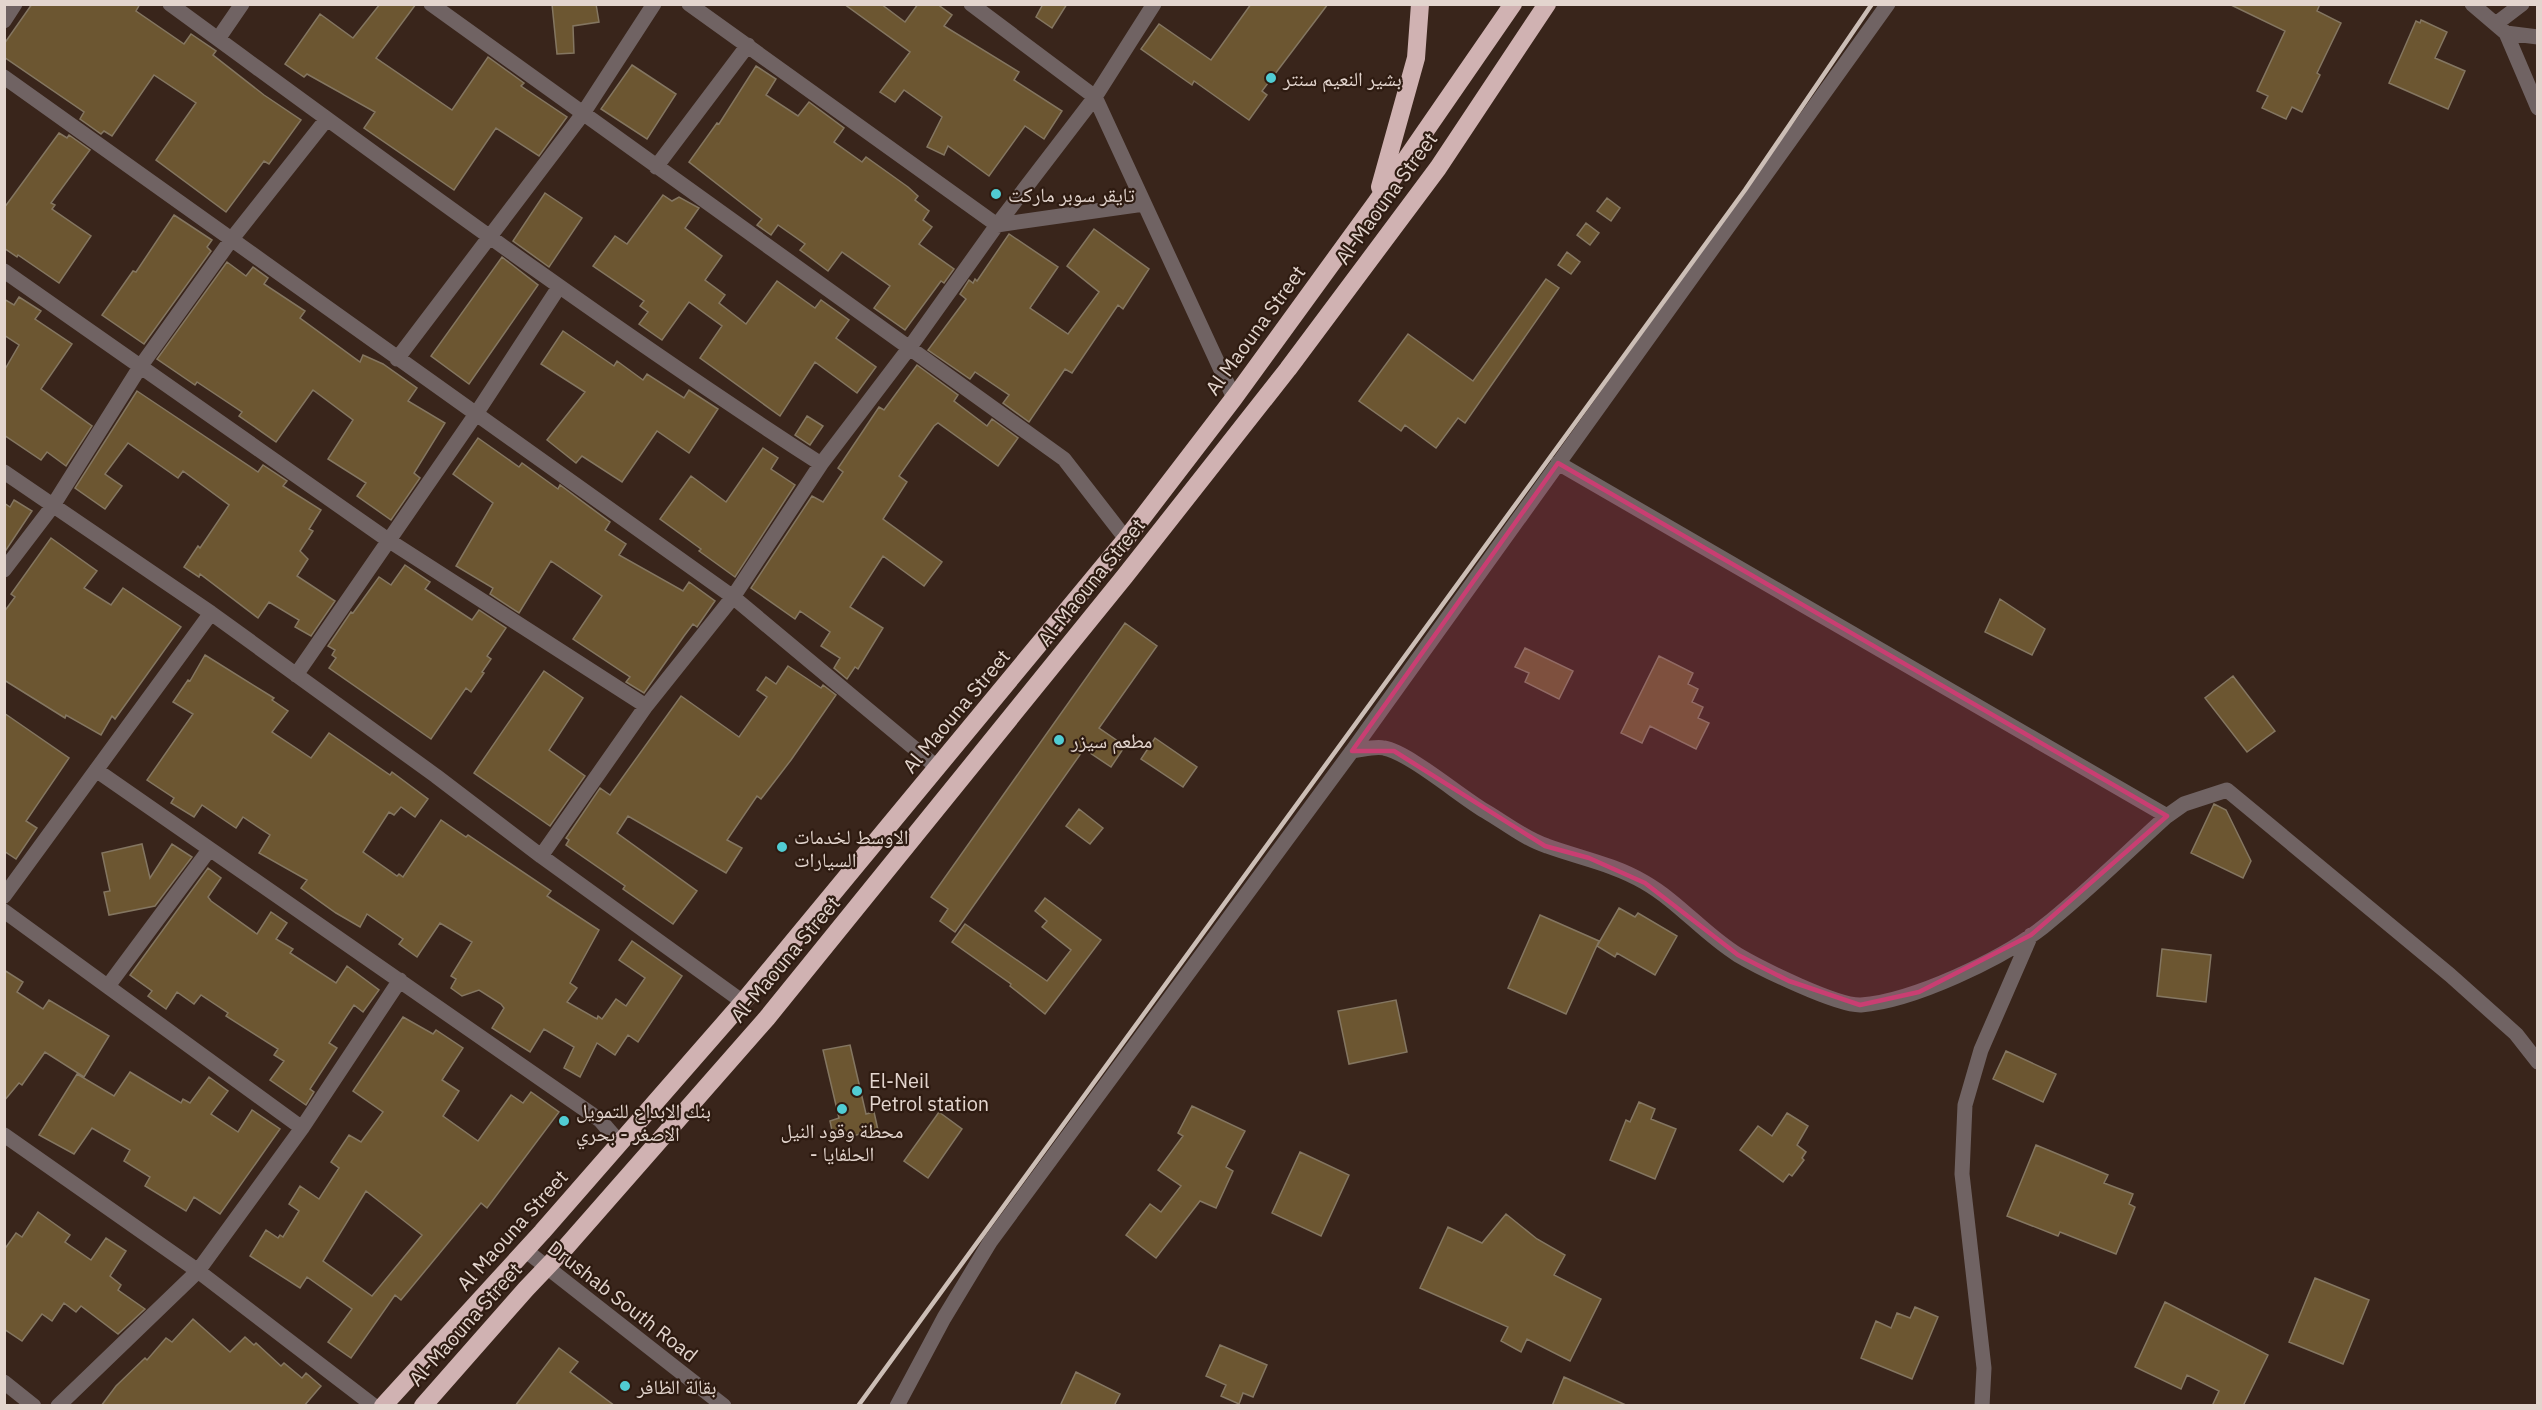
<svg xmlns="http://www.w3.org/2000/svg" width="2542" height="1410" font-family="'IBM Plex Sans','Noto Naskh Arabic',sans-serif">
<rect width="100%" height="100%" fill="#39251b"/>
<path fill="#6c5631" stroke="#847661" stroke-width="1.5" fill-rule="evenodd" d="M32,4h108l-4,7 48,33 7,-10 25,17 -3,4 51,40 37,25 -32,44 -5,-3 -38,51 -70,-52 40,-57 -42,-28 -42,61 -8,-5 -3,3 -21,-15 4,-7 -80,-55v-13z
M380,4h36l-40,54 76,52 36,-53 36,26 -3,3 46,31 -28,39 -43,-28 -42,62 -90,-62 11,-16 -68,-38 -3,3 -19,-13 35,-50 33,24z
M552,4h44l3,18 -26,4 1,27 -17,1z
M844,4h37l24,18 13,-18h19l15,11 -8,11 75,46 -5,8 48,31 -18,28 -19,-13 -36,50 -41,-30 -4,9 -17,-8 15,-30 -38,-27 -9,12 -15,-10 30,-40z
M1043,4h24l-15,24 -16,-11z
M1251,4h77l-66,87 5,4 -18,25 -55,-39 -2,4 -51,-36 18,-25 52,36z
M2229,4h91l-3,7 24,12 -24,50 3,2 -18,37 -10,-5 -6,12 -24,-11 6,-12 -11,-5 28,-60z
M2421,20l26,12 -12,26 30,13 -17,38 -59,-26 27,-62 4,2z
M632,65l44,29 -29,45 -46,-30z
M756,66l20,13 -10,16 32,21 11,-14 35,26 -10,14 28,20 4,-5 42,30 10,9 -3,4 14,11 -6,9 9,7 -13,17 35,25 -10,14 -3,-2 -36,49 -31,-22 16,-22 -48,-34 -14,19 -28,-21 5,-6 -27,-19 -7,10 -14,-10 5,-6 -73,-57 28,-39 2,1z
M59,133l8,5 2,-3 21,15 -39,53 4,2 -3,4 39,27 -32,47 -41,-28 -1,2 -13,-9v-40z
M545,193l37,25 -33,49 -36,-26z
M663,195l9,6 7,-4 20,11 -14,20 37,28 -17,24 20,15 -6,8 27,21 31,-43 38,27 6,-8 28,20 -13,18 40,29 -19,26 -42,-31 -35,54 -80,-58 22,-32 -33,-24 -27,38 -23,-16 9,-12 -8,-6 4,-5 -51,-35 22,-30 12,8z
M1607,198l13,10 -9,13 -14,-10z
M174,215l38,25 -5,7 4,4 -67,93 -42,-29 31,-44 3,1z
M1586,223l13,10 -9,12 -13,-10z
M1094,229l55,40 -26,40 -5,-4 -46,68 -7,-4 -36,53 -26,-19 6,-8 -34,-23 -5,7 -42,-29 38,-51 -6,-5 9,-14 4,3 2,-4 2,2 32,-47 49,33 -28,41 38,26 31,-42 -32,-26z
M1567,252l13,10 -9,12 -13,-9z
M502,257l36,28 -69,99 -38,-28z
M227,262l19,14 7,-9 15,11 -4,6 41,27 -5,7 60,44 3,-7 20,9 34,24 -9,13 37,22 -31,50 6,5 -29,42 -34,-24 9,-13 -38,-24 25,-39 -40,-30 -37,52 -37,-26 3,-4 -45,-30 -2,3 -38,-26z
M1546,279l13,9 -94,135 -7,-5 -22,30 -31,-23 -4,6 -42,-30 49,-67 65,47z
M19,297l22,14 -6,8 37,25 -31,45 51,37 -26,40 -19,-14 -6,8 -37,-25v-64l15,-26 -15,-10v-36l10,6z
M563,331l51,35 3,-5 26,19 4,-6 37,24 5,-8 29,19 -29,44 -32,-22 -35,51 -40,-26 -6,7 -29,-23 38,-48 -44,-28z
M917,365l41,30 -4,6 33,25 5,-7 26,19 -20,28 -60,-43 -4,3 -35,50 8,6 -24,37 59,43 -18,24 -41,-30 -33,51 33,21 -25,41 -3,-2 -8,12 -13,-11 6,-10 -19,-12 9,-14 -30,-21 -5,8 -44,-31 61,-92 11,6 20,-30 -5,-4 25,-37 16,-24 5,3z
M137,391l121,81 5,-7 24,16 -4,5 38,24 -12,19 4,2 -13,20 8,8 -11,17 38,25 -24,35 -16,-9 4,-7 -30,-18 -11,16 -58,-44 -1,3 -15,-10 14,-21 2,2 29,-43 -46,-34 -5,7 -50,-35 -23,31 17,12 -17,23 -30,-21z
M807,416l16,10 -13,19 -15,-10z
M478,438l41,29 3,-4 36,26 2,-4 50,37 -5,8 21,14 -7,11 64,36 6,-9 26,19 -18,26 -4,-3 -9,12 -40,57 -18,-11 4,-5 -57,-38 29,-43 -51,-35 -32,52 -29,-19 3,-6 -37,-22 37,-63 -40,-29z
M763,448l15,10 -7,11 24,16 -60,92 -36,-26 2,-2 -41,-30 31,-43 35,26z
M14,500l18,11 -28,42v-50l6,4z
M51,538l46,33 -13,17 27,17 12,-17 58,39 -66,92 -3,-3 -11,19 -35,-20 -1,3 -61,-38v-68l11,-15 -4,-3z
M405,565l25,17 -5,7 47,31 7,-10 27,18 -19,28 4,3 -9,13 2,1 -13,19 -5,-4 -35,51 -102,-71 7,-10 -4,-3 3,-5 -7,-4 23,-34 2,1 26,-36 12,8z
M2000,599l45,30 -13,26 -47,-23z
M1125,623l32,23 -58,82 26,18 -14,21 -27,-18 -129,183 -15,-11 8,-12 -17,-12z
M1525,648l48,23 -14,28 -34,-17 4,-9 -14,-6z
M205,655l69,43 -2,2 16,11 -16,21 39,26 18,-25 61,42 2,-3 36,27 -13,18 -14,-10 -7,8 -5,-3 -26,40 34,24 2,-2 4,3 38,-57 25,17 2,-2 83,56 -4,5 52,34 -29,53 7,5 -10,14 30,17 1,-3 4,3 14,-20 10,7 19,-28 -26,-18 13,-19 50,35 -44,66 -10,-7 -13,20 -18,-12 -17,34 -16,-9 10,-21 -30,-18 -14,23 -38,-24 12,-20 -3,-4 -22,-14 -17,6 -11,-8 5,-9 -5,-3 21,-34 -32,-19 -23,34 -18,-13 4,-5 -36,-25 -7,13 -24,-14 -35,-25 6,-8 -48,-27 11,-18 -27,-18 -7,11 -34,-23 -8,12 -23,-14 3,-5 -27,-18 46,-66 -20,-12 15,-22 2,1z
M1659,656l34,17 -5,11 10,5 -6,13 11,5 -5,11 11,5 -13,26 -46,-23 -8,17 -21,-10z
M788,666l33,22 2,-3 13,10 -45,65 -30,39 -4,-3 -30,44 15,8 -16,25 -98,-57 -11,17 80,58 -24,33 -50,-35 2,-3 -59,-41 3,-5 -3,-2 34,-50 10,7 71,-99 58,41 28,-40 -10,-7 9,-13 10,7z
M544,671l39,27 -34,52 36,26 -35,50 -76,-53z
M2233,676l42,55 -28,21 -42,-54z
M4,713l65,45 -43,63 11,7 -21,31 -12,-8z
M1155,738l42,29 -14,20 -42,-28z
M2214,804l12,6 25,51 -8,17 -52,-25z
M1079,809l24,19 -13,16 -24,-18z
M142,844l8,34 22,-34 20,13 -37,49 -46,9 -5,-23 6,-1 -8,-38z
M208,868l13,10 -13,19 3,4 46,33 14,-22 16,11 -11,16 17,10 -3,4 46,30 11,-17 32,24 -16,22 -9,-7 -25,38 8,5 -27,41 4,3 -8,13 -36,-25 14,-19 -10,-6 4,-6 -52,-33 2,-3 -27,-18 -7,9 -17,-12 -11,17 -18,-13 4,-5 -22,-16z
M1045,898l56,42 -56,74 -35,-28 1,-2 -59,-42 13,-18 82,57 24,-31 -29,-23 5,-6 -12,-10z
M1619,908l16,9 3,-4 39,23 -22,39 -38,-22 -2,4 -18,-11z
M1540,915l59,26 -33,73 -58,-26z
M2162,949l49,6 -5,47 -49,-6z
M4,970l19,12 -6,10 26,17 6,-9 60,36 -25,41 -39,-25 -23,33 -3,-2 -15,18z
M1396,1000l11,52 -58,12 -11,-53z
M403,1017l30,17 3,-4 27,18 -21,32 17,11 -16,25 35,25 33,-46 12,8 8,-11 28,20 -72,96 -6,-5 -80,97 -6,-5 -44,63 -23,-16 24,-33 -45,-32 -7,11 -50,-32 16,-26 12,8 2,-3 3,2 16,-26 -10,-7 11,-18 19,13 20,-31 -8,-6 18,-27 12,7 22,-30 -30,-21zM366,1191l56,44 -50,61 -49,-35z
M850,1045l16,69 8,-2 4,18 -44,10 -4,-19 9,-3 -16,-68z
M2006,1051l50,23 -13,28 -50,-23z
M130,1072l51,31 2,-4 7,4 19,-26 19,14 -17,23 27,18 14,-22 28,19 -60,85 -26,-17 -8,14 -41,-25 5,-9 -26,-16 6,-11 -38,-22 -18,26 -35,-19 38,-61 37,22z
M1639,1102l16,7 -4,10 25,10 -21,50 -45,-19 16,-40 4,2z
M1192,1106l53,25 -19,36 7,4 -17,37 -16,-7 -44,57 -30,-23 24,-31 11,8 20,-26 -23,-16 25,-34 -5,-3z
M939,1112l23,17 -34,49 -24,-17z
M1787,1113l21,13 -11,19 9,7 -4,6 2,2 -12,16 -3,-2 -6,8 -43,-32 18,-24 14,10z
M2036,1145l72,30 -4,8 29,11 -4,10 6,3 -19,47 -56,-22 -2,4 -51,-20z
M1300,1152l49,23 -28,61 -49,-23z
M38,1212l32,23 -5,7 26,18 15,-22 20,13 -16,25 11,9 -3,5 27,19 -27,25 -37,-28 -5,6 -12,-9 -12,18 -10,-7 -20,27 -18,-12v-79l12,-17 6,4z
M1506,1214l31,25 28,16 -11,20 47,24 -31,62 -43,-22 -6,13 -20,-11 7,-14 -88,-39 28,-61 34,16z
M2315,1278l54,22 -26,64 -54,-22z
M2165,1302l103,53 -25,51h-31l7,-15 -32,-16 -6,14 -46,-22z
M1915,1307l23,10 -26,62 -51,-21 15,-37 15,7 6,-15 13,5z
M193,1319l37,33 15,-15 9,8 2,-2 25,23 3,-3 18,15 4,-5 15,13 -17,20h-203l15,-20 29,-28 2,2 19,-22 6,4z
M1220,1345l47,20 -14,32 -10,-4 -4,11 -18,-8 5,-11 -20,-9z
M559,1348l19,14 -8,10 45,34h-100z
M1076,1372l44,22 -6,12h-54z
M1564,1377l64,29h-76z"/>
<g fill="none" stroke-linecap="round" stroke-linejoin="round">
<path stroke="#706363" stroke-width="15" d="M170,4c215,157 428,316 651,460
M431,4l633,455 62,80
M689,4l308,221 147,-21
M971,4l124,93 139,301
M2472,4l34,29 32,75
M4,21l11,-17
M2497,23l25,-19
M2506,33l32,4
M218,39l24,-35
M4,77l729,520 205,171
M656,167l92,-122
M4,271l384,269 258,166
M397,359l185,-244 72,-111
M1558,463l609,353
M4,472l207,141 225,163 105,80 202,146
M4,570l48,-63 88,-140 91,-127 95,-120
M296,675l180,-261 83,-127
M1352,751l536,-747
M96,770l504,350 19,22
M541,856l105,-150 87,-109 88,-133 89,-117 87,-122 98,-128 59,-93
M4,896l207,-283
M4,911l298,217
M108,986l101,-136
M4,1135l194,136 176,135
M525,1250l199,156
M4,1382l30,24
M58,1406l140,-135 104,-143 98,-148
M897,1406l47,-88 46,-76 362,-491c10,-1 22,-5 32,-3 24,4 77,49 101,63 19,11 40,28 62,35 33,12 66,18 97,36 35,20 60,52 94,73 22,13 99,51 123,50 52,-4 141,-46 182,-78 43,-34 83,-74 124,-111l17,-12 43,-14 223,185 66,59 22,28
M1982,1406l2,-38 -22,-194 3,-69 16,-55 50,-115"/>
<path stroke="#d0b2b2" stroke-width="18" d="M1380,187l36,-129 4,-54
M383,1406l159,-174 201,-230 383,-463 108,-141 141,-194 138,-200
M423,1406l103,-117 40,-42 201,-229 358,-442 163,-207 150,-201 109,-164"/>
<path stroke="#ccbeb6" stroke-width="4.5" d="M858,1406l887,-1216 127,-186"/>
</g>
<path fill="#c93e72" fill-opacity="0.2" stroke="#c93e72" stroke-width="4.5" stroke-linejoin="round" d="M1558,463l609,353 -136,119 -112,57 -59,13 -71,-24 -51,-26 -93,-72 -56,-25 -44,-12 -151,-95h-42z"/>
<g fill="#51ccd3" stroke="#2e1b11" stroke-width="2">
<circle cx="1271" cy="78" r="6"/>
<circle cx="996" cy="194" r="6"/>
<circle cx="1059" cy="740" r="6"/>
<circle cx="782" cy="847" r="6"/>
<circle cx="857" cy="1091" r="6"/>
<circle cx="842" cy="1109" r="6"/>
<circle cx="564" cy="1121" r="6"/>
<circle cx="625" cy="1386" r="6"/>
</g>
<g text-anchor="middle" dominant-baseline="central" stroke-width="4.5" stroke-linejoin="round" paint-order="stroke">
<g font-size="20" fill="#e3d5ce" stroke="#2e1b11" text-anchor="start">
<text x="1283" y="78">بشير النعيم سنتر</text>
<text x="1008" y="194">تايقر سوبر ماركت</text>
<text x="1071" y="740">مطعم سيزر</text>
<text x="794" y="836">الاوسط لخدمات<tspan x="794" dy="23">السيارات</tspan></text>
<text x="869" y="1080">El-Neil<tspan x="869" dy="23">Petrol station</tspan></text>
<text x="576" y="1110">بنك الابداع للتمويل<tspan x="576" dy="23">الاصغر - بحري</tspan></text>
<text x="842" y="1130" text-anchor="middle">محطة وقود النيل<tspan x="842" dy="23">- الحلفايا</tspan></text>
<text x="637" y="1386">بقالة الظافر</text>
</g>
<g font-size="20" fill="#e3d5ce" stroke="#2e1b11">
<text transform="translate(1386 198) rotate(-54)">Al-Maouna Street</text>
<text transform="translate(1255 330) rotate(-54)">Al Maouna Street</text>
<text transform="translate(1091 582) rotate(-51)">Al-Maouna Street</text>
<text transform="translate(956 711) rotate(-50)">Al Maouna Street</text>
<text transform="translate(785 959) rotate(-50)">Al-Maouna Street</text>
<text transform="translate(512 1230) rotate(-48)">Al Maouna Street</text>
<text transform="translate(623 1301) rotate(38)">Drushab South Road</text>
<text transform="translate(465 1324) rotate(-48)">Al-Maouna Street</text>
</g>
</g>
<rect width="2542" height="1410" fill="none" stroke="#e3d5ce" stroke-width="12"/>
</svg>
